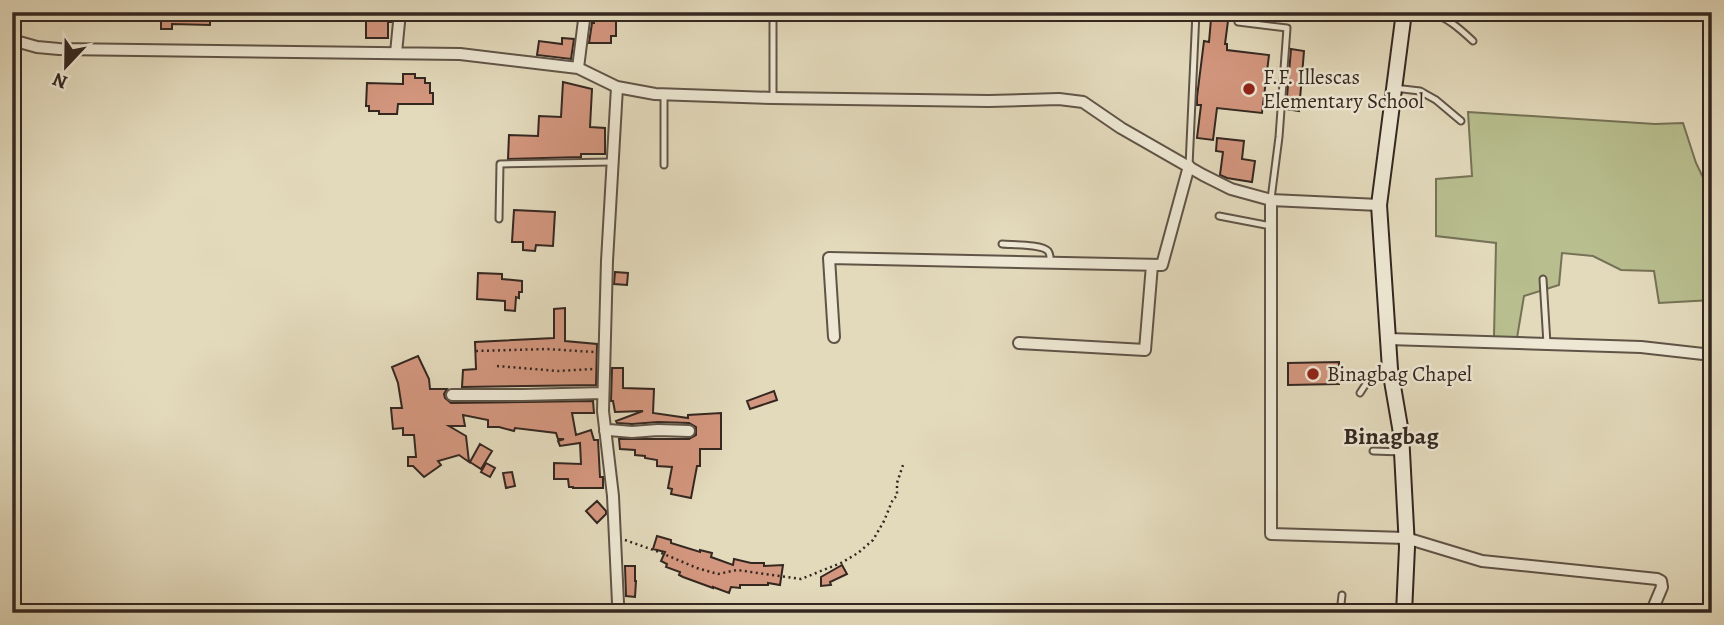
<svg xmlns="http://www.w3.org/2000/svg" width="1724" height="625" font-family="Alegreya,serif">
<rect width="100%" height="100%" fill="#e3dabc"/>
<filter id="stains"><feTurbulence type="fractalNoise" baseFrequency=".00286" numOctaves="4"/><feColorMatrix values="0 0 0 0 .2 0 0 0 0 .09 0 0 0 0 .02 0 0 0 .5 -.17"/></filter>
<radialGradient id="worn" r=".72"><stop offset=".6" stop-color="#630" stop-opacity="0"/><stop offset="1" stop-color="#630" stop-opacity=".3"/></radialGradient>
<path fill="#b8be8e" stroke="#767257" stroke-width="2" d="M1468,112l187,12 28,-1 13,40 16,33v104l-53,3 -5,-32 -33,-1 -28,-14 -31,-3 -3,32 -35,11 -7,42 -23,-1 2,-94 -60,-7v-57l36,-3z"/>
<path fill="#d3967e" stroke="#342720" stroke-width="2" d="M161,12h49v13l-38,-1v5h-11z
M366,12h26l-1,10h-3v16h-22z
M594,12h22v24h-5v7h-22l3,-20h2z
M1211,19l17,2 -3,23h2v6l42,5 -7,58 -45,-5 -4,32 -16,-2 4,-33h-4v-8l7,-56 5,1z
M562,38l12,1 -3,20 -34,-4 2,-14 23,3z
M1291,49l13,2 -5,60 -13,-2z
M403,74h12v4h10v5h5v10h3v11h-35l-1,10h-18v-3h-10v-5h-3l1,-23 36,1z
M563,82l29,7 -2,38 15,1v26h-24v3l-73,2 1,-24 29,1 1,-20 22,1z
M1217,138l27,3 -2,18 13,2 -3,21 -25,-4 -7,-3 3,-23 -7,-1z
M514,210l41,2 -2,34 -17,-1 -1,6 -12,-1v-8h-11z
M615,272l13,1 -1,12 -13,-1z
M478,273l24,1v5l20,2v11h-3v6l-3,-1 -1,14 -10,-1v-9l-28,-2z
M565,308v33l32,3 -1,41 -134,2 1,-17 13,-1 -1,-27 79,-4v-29z
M418,356l11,23 1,10h17l-3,5 1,4 6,5 142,-2 1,12h-22l4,22 15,-5 3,10h4l2,37h3v11h-30v-1h-4l-1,-8h-14v-16l27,1 -1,-21 -20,3 -2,-5 6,-2h-6l-2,-6 -41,-5 -1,3 -15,-4h-11v-7l-25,-5 2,11h-16l17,10 3,26 -10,-7 -21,6 3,4 -17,12 -11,-11h-5v-9h8l-2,-22h-11v-7l-10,1 -2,-21h11l-4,-25 -6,-16z
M1339,362v22l-51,1v-22z
M612,368h11v20l31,1 -1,24 35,5v-3l33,-2v36h-21v17h-3l-6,32 -20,-4 1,-5 -4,-1 4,-21 -15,-1v-6l-12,-2v-2l-10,-1v-5l-15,-1 -1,-10h70l7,-4v-8l-7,-4 -31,-1 -26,2 -15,-1 -1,-2 27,-10 -28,1 -2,-11h-2z
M774,391l3,9 -27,9 -3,-8z
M480,444l12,7 -11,18 -11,-7z
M486,463l9,5 -5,9 -9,-5z
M512,472l3,14 -9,2 -3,-15z
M597,501l9,10v3l-9,9 -11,-12z
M657,536l14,4v3l29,9v-2l12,3 -1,4 22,8 1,-6 17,4h13v3l19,-1 -3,20 -12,-2v2h-28v3l-9,-1 -2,6 -16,-6v1l-30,-11 -4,-2 1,-3 -14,-5 1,-3 -6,-3 4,-9 -12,-3z
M842,565l5,9 -17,8 1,3 -10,1v-9z
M625,566h10v15h1l-1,16 -9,-1z"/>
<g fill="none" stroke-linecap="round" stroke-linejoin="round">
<defs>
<path id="service" d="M1428,12c19,5 31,16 45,29
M1238,22l49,6 -8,109 -8,62
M1394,88l26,3 16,9 25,21
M664,95v70
M773,97v-85
M1189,166l7,-154
M1219,216l52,10
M499,219l1,-55 112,-2
M1002,244c10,1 40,0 46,7 3,4 2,7 2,12
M1543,279l4,65
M1360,393c8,-13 14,-21 30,-24
M1373,451l29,1
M1407,607l12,6
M1340,613l2,-18"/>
<path id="minor" d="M12,40l25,7 22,2 401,5 118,14 39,19 38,7 118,4 216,3 70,-2 24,3 38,26 82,47 28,14 40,11 108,5
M396,53l4,-41
M578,68l7,-56
M617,87l-10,174 -4,150 10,85 5,107 -1,10
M1271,200v334l135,4 76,23 175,18 4,2 1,6 -8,19
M834,337l-5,-79 333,7 27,-99
M1388,339l253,8 71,8
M1019,343l126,7 7,-85
M452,395h71l80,-2
M605,431l4,-1 23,2 26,-2 31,1"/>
<path id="secondary" d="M1404,12l-25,193 11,164 11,64 6,114 -3,66"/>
</defs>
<use href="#service" stroke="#605447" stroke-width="9"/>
<use href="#minor" stroke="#605447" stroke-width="14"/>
<use href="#secondary" stroke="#342720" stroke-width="18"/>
<path stroke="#342720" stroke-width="2.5" stroke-dasharray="2 3.5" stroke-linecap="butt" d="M476,351l71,-2 47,3
M497,366l61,5 35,-2
M625,540l34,12 38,16 21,6 19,-4 64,9 40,-16 17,-10 15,-13 11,-19 9,-22 4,-3v-13l7,-21"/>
<use href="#service" stroke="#ede7d3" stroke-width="5"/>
<use href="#minor" stroke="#ede7d3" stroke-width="10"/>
<use href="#secondary" stroke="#ede7d3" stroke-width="14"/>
</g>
<g fill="#8f2418" stroke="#ede7d3" stroke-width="2.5">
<circle cx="1249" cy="89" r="7"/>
<circle cx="1313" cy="374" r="7"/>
</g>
<g text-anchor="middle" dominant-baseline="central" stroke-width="5" stroke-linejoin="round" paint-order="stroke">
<g font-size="21" fill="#342720" stroke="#ede7d3" text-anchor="start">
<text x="1263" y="77">F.F. Illescas<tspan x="1263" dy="24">Elementary School</tspan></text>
<text x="1327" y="374">Binagbag Chapel</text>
</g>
<g font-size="24" font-weight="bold" fill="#342720" stroke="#ede7d3">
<text x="1391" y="436">Binagbag</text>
</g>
</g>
<rect width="1724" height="625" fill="none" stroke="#e3dabc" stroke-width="42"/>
<rect x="14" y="14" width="1696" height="597" fill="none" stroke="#342720" stroke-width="3.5"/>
<rect x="21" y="21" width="1682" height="583" fill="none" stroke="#342720" stroke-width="2"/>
<g transform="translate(66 66) rotate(202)" stroke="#ede7d3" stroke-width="5" paint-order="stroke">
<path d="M0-5L12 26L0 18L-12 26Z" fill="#342720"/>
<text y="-10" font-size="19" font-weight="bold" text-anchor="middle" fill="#342720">N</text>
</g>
<rect width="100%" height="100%" filter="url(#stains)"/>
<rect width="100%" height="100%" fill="url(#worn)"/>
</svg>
